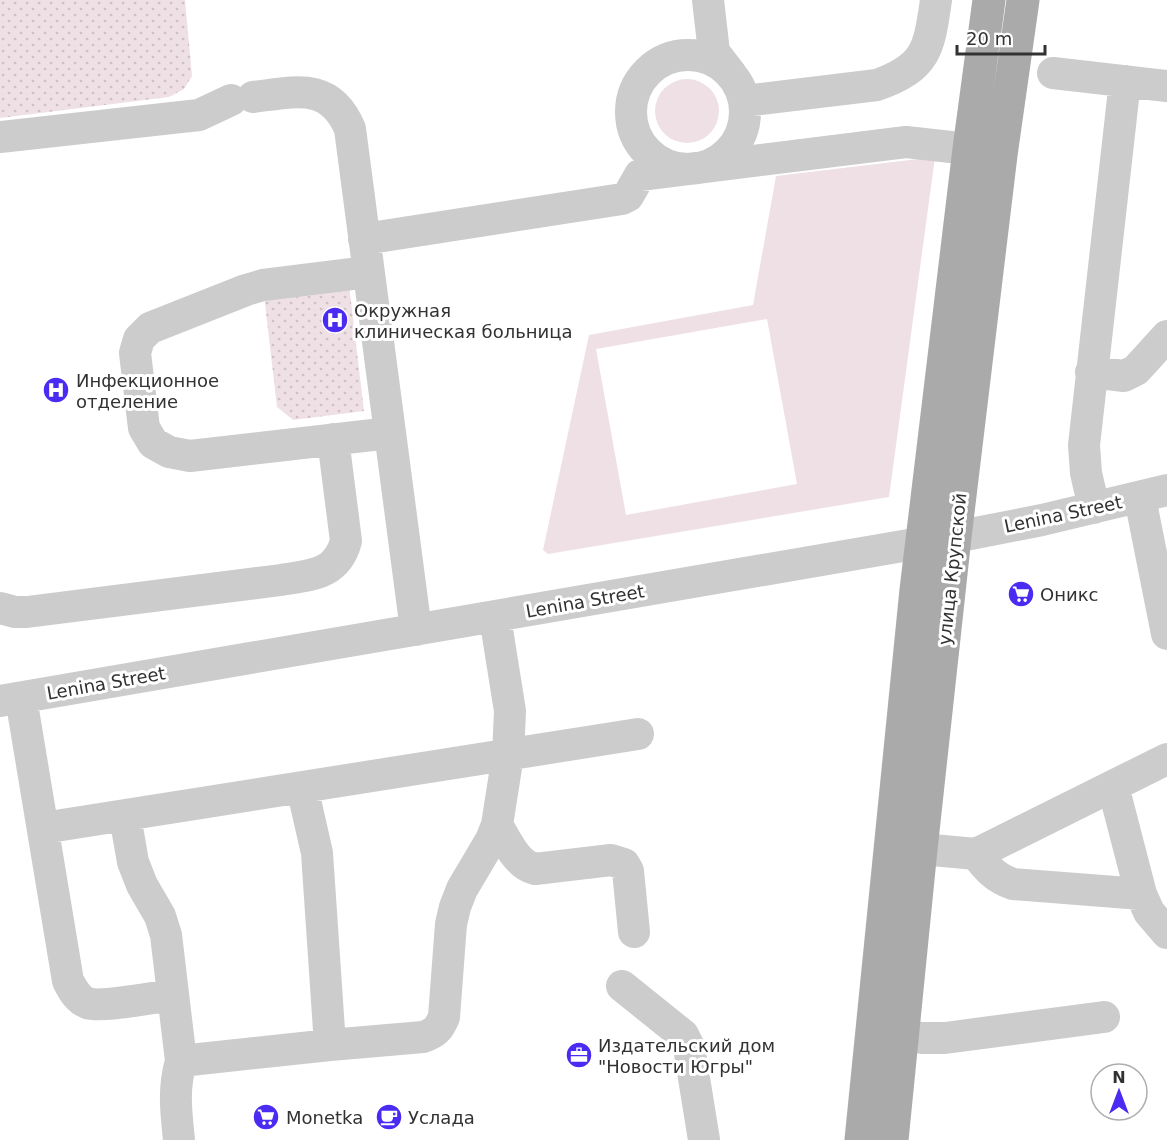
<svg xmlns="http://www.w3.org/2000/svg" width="1167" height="1140" font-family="'DejaVu Sans',sans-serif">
<defs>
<pattern id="park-dots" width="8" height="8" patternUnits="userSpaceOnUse" patternTransform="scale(1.5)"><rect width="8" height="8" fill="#efe0e5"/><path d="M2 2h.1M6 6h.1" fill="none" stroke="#cdc1c5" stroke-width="1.8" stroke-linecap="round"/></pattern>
</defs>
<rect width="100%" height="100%" fill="#fff"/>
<path fill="#efe0e5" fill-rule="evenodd" d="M655 111a32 32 0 1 1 64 0a32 32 0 1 1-64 0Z
M935,157l-46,340 -341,57 -5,-4 46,-215 164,-30 23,-129zM767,319l30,165 -171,31 -30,-166z"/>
<path fill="url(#park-dots)" d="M0,0h185l7,76 -8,13 -15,8 -169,21z
M349,285l15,126 -71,9 -16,-13 -13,-112z"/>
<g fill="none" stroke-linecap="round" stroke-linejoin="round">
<path stroke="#ccc" stroke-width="32" d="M708,0l6,52 17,22
M631 112a57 57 0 1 1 114 0a57 57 0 1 1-114 0Z
M1053,73l114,13
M253,97c42,-5 77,-16 97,32l66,501
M744,101l133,-16c50,-18 52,-36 59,-85
M0,137l199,-22 32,-15
M364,239l258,-40 6,-3 12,-21 266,-33 63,7
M368,272l-105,13 -17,5 -96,38 -11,11 -4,14 9,75 9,15 16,9 21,4 200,-23
M1091,372l33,4 12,-6 31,-34
M1140,498l27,136
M1094,508l-8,-35 -2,-28 41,-364
M0,608l15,4h12l254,-32c30,-5 56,-5 65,-39l-13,-102
M21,698l47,283c5,9 9,18 19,22 15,5 68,-6 86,-8
M0,701l955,-164 87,-17 125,-30
M1113,786l28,108 8,18 18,21
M302,787l15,66 13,192
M125,816l8,46 9,23 18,31 6,19 15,126
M497,825c10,16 19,39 38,44l76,-9 13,4 4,7 6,61
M43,828l595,-94
M921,849l55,5 191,-95
M976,854c11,14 19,24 37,30l128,10
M622,986l61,49 6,12 15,93
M902,1035l20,3h23l159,-21
M179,1140c-3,-29 -6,-51 2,-79l149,-16 93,-8c12,-4 16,-8 21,-20l7,-93 4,-17 7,-18 29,-49 6,-15 11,-70 2,-44 -15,-94"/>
<path stroke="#aaa" stroke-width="33" d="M861,1140l55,-550 53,-441 20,-149
M892,1140l29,-291 34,-312 46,-382 22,-155"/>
</g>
<defs>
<symbol id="hospital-disc" viewBox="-11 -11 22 22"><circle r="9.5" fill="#4a2bf2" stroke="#fff"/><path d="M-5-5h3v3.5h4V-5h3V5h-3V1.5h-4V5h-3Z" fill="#fff"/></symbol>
<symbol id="supermarket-disc" viewBox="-11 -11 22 22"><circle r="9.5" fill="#4a2bf2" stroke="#fff"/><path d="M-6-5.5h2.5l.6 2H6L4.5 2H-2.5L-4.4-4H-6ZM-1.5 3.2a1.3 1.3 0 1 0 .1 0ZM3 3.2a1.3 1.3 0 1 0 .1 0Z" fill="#fff"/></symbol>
<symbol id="office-disc" viewBox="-11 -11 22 22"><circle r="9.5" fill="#4a2bf2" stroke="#fff"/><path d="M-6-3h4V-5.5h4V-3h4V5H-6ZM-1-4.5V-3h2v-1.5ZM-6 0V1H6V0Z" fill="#fff"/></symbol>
<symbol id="cafe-disc" viewBox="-11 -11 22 22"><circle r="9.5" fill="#4a2bf2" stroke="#fff"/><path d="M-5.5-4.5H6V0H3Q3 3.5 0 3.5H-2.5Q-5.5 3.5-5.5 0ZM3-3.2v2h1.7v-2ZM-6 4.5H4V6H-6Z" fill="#fff"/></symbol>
</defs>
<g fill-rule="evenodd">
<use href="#hospital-disc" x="320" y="305" width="30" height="30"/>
<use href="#hospital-disc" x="41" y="375" width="30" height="30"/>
<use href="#supermarket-disc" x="1006" y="579" width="30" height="30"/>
<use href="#office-disc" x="564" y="1040" width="30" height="30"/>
<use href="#supermarket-disc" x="251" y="1102" width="30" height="30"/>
<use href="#cafe-disc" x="374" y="1102" width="30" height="30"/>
</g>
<g text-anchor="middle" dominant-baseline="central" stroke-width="6" stroke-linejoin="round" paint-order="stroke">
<g font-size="18" fill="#323232" stroke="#fff" text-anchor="start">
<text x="354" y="310">Окружная<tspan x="354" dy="21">клиническая больница</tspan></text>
<text x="76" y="380">Инфекционное<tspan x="76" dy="21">отделение</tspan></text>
<text x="1040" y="594">Оникс</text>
<text x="598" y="1045">Издательский дом<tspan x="598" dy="21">"Новости Югры"</tspan></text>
<text x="286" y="1117">Monetka</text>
<text x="408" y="1117">Услада</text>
</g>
<g font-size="18" fill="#323232" stroke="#fff">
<text transform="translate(1063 514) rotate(-12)">Lenina Street</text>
<text transform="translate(952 569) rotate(-84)">улица Крупской</text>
<text transform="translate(585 601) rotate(-10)">Lenina Street</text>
<text transform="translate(106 683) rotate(-10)">Lenina Street</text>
</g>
</g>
<g transform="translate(1119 1092)"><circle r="28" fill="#ffffff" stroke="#adadad" stroke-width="1.5"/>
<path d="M0-4.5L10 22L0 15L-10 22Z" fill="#4a2bf2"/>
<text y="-9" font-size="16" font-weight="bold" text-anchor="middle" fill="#323232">N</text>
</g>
<path d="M957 45v9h88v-9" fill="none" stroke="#323232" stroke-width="3"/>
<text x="966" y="45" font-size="18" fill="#323232" stroke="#ffffff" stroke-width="4.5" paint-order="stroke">20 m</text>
</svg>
